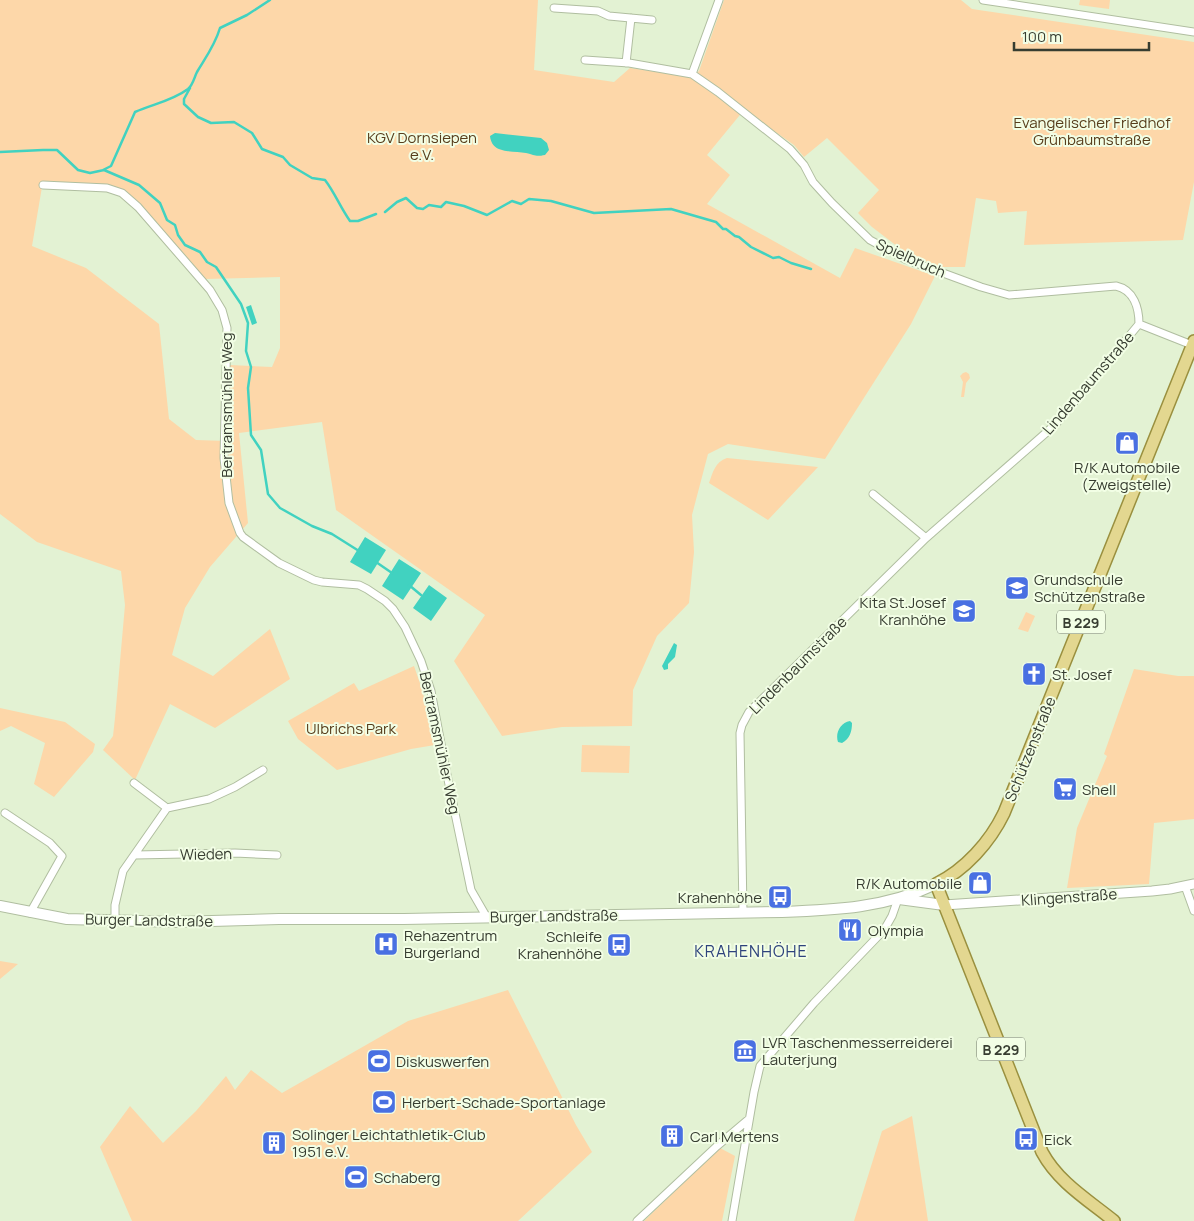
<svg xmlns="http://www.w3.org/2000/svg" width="1194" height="1221" font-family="Manrope,sans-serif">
<rect width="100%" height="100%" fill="#e3f2d3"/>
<path fill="#fdd7a9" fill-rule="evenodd" d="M0,0h538l-4,70 80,12 16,-14 61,9 8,-6 25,-71h237l11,9 222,33v140l-11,58 -159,5 3,-34 -29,2 -2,-12 -20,-3 -11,69h-25l-34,-14 -34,-26 -14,-14 21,-23 -52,-52 -23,19 -10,-12 -50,-35 -37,45 23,20 -23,29 133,74 15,-30 80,28 -24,48 -86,135 -97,-15 -20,10 -16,61 2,37 -5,51 -32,33 -24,54 -1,36 -70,1 -60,9 -48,-75 31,-46 -149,-105 -14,-88 -83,11 9,90 -38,44 -25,41 -13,47 41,21 57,-47 20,50 -75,49 -45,-24 -35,76 -32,-30 10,-14 2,-18 10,-113 -4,-34 -84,-29 -37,-28zM43,181l64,4 14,4 11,8 73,82 75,-2v71l-8,19 -42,-2 -3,76 -31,-1 -27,-21 -10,-95 -73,-56 -54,-22z
M1080,0h30l-1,9 -30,-4z
M966,372l3,2 1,4 -4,5 -2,14h-3l2,-15 -3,-6 3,-3z
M727,458l91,9 -50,53 -59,-37c4,-11 6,-21 18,-25z
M1026,612l9,4 -7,16 -10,-3z
M414,666l8,23 13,56 -24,4 -74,21 -39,-31 -10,-18 66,-38 5,8z
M1134,669l44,7h16v143l-40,4 -5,61 -82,4 10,-60 30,-72 -3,-2z
M0,708l65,14 30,22 -2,8 -39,45 -20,-13 11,-41 -34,-17 -11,5z
M582,745l48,1 -1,27 -48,-1z
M0,961l18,3 -18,15z
M508,990l68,135 16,27 -74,69h-386l-32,-74 30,-41 33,37 33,-32 30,-35 9,14 16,-20 31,23 126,-72z
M912,1116l16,105h-74l28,-90z
M720,1148l15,8 -13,65h-78z"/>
<path fill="#41d2c0" d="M495,133l46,5 6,5 2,7 -4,5c-10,2 -10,0 -19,-2 -13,-3 -34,2 -36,-17z
M251,305l6,18 -5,2 -6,-18z
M365,537l21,13 -15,24 -21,-12z
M399,559l22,14 -18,27 -21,-14z
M429,585l18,13 -16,23 -18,-13z
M674,643l3,2 -2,12 -7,7v5l-4,1 -2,-4z
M850,721l2,2c0,8 -2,16 -10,20l-4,-1c-3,-9 2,-19 12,-21z"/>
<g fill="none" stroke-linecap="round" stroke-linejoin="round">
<path stroke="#41d2c0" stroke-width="2.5" d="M190,88l-6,11v5l14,13 13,6 23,-1 18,11 10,16 21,8 7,8 22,13 13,2c10,13 15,27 25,41h8l18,-7
M0,152l43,-2h14l21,20 12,3 14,-3 35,15 21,18 7,17 8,5 3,10 7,10 15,7 7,10 9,5 25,37 7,19 -2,28 5,16 -3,21 3,47 10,15 7,44 12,14 32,18 20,8 27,17
M103,170l8,-4 24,-54c18,-8 37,-11 53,-23 5,-4 6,-11 9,-17 9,-15 18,-27 23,-44l27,-13 23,-15
M385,212l12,-10 9,-4 11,10 6,1 6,-4 12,2 5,-5 18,4 23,9 25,-14 9,3 8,-5 22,2 43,12 77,-4 45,13 7,7h3l9,7 4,1 12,10 22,11 6,-1 12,6 20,6
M376,562l16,11
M409,585l12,10"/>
<defs>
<path id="minor" d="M983,0l211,32
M554,8l44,3 11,5 43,4
M585,60l44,3 63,11 26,18 72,57 14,16 9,17 19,21 38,37 35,19 76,28 28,8 107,-9c18,4 23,22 23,38
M626,63l5,-45
M692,74l27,-74
M43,185l64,3 15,5 16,14 72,83 12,20 5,18 -3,130 5,45 11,30 3,4 36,26 35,17 8,2 37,3 8,4 18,12 8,8 12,18 16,34 10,30 15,79 25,120 15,26
M873,494l53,44
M134,783l33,25
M5,813l45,30 12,13 -32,57
M135,855l100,-2 42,2
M1185,886l9,25
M743,912l-3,-179 2,-8 7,-13 177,-174 130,-114 83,-100 53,21
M115,921v-16l8,-34 44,-63 42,-9 26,-12 28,-17
M637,1221l80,-75 32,-27
M732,1221l22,-129 6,-26 54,-63 70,-73 8,-14 6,-17"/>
<path id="tertiary" d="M944,905l208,-14 18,-2 24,-5"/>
<path id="secondary" d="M899,899l45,6
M0,906l67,13 109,3 103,-3h125l378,-7c53,-2 104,-4 154,-28"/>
<path id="primary" d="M1114,1221c-26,-21 -56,-39 -72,-69l-106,-268c29,-14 54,-42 68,-71l190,-472"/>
</defs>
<use href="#minor" stroke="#b0bea0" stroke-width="9"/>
<use href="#tertiary" stroke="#b0bea0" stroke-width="11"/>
<use href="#secondary" stroke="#b0bea0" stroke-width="12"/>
<use href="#primary" stroke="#9a903f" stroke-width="14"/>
<use href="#minor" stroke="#fff" stroke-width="7"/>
<use href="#tertiary" stroke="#fff" stroke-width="9"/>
<use href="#secondary" stroke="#fff" stroke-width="10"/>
<use href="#primary" stroke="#e3d790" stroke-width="11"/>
</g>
<defs>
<symbol id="shop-square" viewBox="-11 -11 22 22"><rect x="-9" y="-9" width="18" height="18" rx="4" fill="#4970e2" stroke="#f2fee5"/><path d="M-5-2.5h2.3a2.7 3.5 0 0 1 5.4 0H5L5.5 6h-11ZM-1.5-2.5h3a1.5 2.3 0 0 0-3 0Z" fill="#fff"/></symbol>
<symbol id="school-square" viewBox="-11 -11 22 22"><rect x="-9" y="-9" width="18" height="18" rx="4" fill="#4970e2" stroke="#f2fee5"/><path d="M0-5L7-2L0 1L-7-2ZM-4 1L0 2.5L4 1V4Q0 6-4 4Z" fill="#fff"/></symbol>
<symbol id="church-square" viewBox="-11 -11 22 22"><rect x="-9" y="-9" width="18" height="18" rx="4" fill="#4970e2" stroke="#f2fee5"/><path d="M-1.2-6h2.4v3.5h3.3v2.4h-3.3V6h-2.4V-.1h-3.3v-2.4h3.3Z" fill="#fff"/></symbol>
<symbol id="supermarket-square" viewBox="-11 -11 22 22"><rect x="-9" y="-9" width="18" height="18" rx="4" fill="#4970e2" stroke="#f2fee5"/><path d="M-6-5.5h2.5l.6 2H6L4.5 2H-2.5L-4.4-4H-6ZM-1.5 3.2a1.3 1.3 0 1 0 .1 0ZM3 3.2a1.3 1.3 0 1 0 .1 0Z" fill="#fff"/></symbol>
<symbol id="bus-square" viewBox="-11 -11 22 22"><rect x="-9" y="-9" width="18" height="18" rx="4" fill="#4970e2" stroke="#f2fee5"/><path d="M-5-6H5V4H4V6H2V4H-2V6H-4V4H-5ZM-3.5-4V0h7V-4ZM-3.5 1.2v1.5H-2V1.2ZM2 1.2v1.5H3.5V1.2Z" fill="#fff"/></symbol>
<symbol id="restaurant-square" viewBox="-11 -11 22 22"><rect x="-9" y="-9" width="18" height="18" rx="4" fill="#4970e2" stroke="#f2fee5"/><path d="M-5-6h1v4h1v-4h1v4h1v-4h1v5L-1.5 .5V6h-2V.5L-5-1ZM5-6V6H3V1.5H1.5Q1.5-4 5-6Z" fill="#fff"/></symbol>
<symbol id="hospital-square" viewBox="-11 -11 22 22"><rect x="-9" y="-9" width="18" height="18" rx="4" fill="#4970e2" stroke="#f2fee5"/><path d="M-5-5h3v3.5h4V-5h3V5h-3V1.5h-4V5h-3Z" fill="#fff"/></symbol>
<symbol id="museum-square" viewBox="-11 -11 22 22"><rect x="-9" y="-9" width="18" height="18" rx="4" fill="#4970e2" stroke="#f2fee5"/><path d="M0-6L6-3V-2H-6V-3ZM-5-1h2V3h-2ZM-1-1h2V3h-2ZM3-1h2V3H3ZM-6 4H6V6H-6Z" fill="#fff"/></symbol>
<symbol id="stadium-square" viewBox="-11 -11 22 22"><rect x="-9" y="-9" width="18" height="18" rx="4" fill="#4970e2" stroke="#f2fee5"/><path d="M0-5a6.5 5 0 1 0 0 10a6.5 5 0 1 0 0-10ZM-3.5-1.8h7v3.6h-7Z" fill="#fff"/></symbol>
<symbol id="building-square" viewBox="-11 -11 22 22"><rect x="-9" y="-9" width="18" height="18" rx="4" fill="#4970e2" stroke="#f2fee5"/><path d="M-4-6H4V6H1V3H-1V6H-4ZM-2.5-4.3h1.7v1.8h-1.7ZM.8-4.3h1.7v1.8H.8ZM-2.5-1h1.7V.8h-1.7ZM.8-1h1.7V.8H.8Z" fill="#fff"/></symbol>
</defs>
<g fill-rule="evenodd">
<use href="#shop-square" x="1113" y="429" width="28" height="28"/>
<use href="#school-square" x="1003" y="574" width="28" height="28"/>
<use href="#school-square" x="950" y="597" width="28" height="28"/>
<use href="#church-square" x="1020" y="660" width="28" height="28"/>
<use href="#supermarket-square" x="1051" y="775" width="28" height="28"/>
<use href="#shop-square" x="966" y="869" width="28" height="28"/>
<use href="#bus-square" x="766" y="883" width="28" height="28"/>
<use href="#restaurant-square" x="836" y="916" width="28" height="28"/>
<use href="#hospital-square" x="372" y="930" width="28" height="28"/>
<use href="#bus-square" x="605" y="931" width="28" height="28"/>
<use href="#museum-square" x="731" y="1037" width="28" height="28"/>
<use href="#stadium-square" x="365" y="1047" width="28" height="28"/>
<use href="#stadium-square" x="370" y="1088" width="28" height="28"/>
<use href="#building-square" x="658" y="1122" width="28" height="28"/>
<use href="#bus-square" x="1012" y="1125" width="28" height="28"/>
<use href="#building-square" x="260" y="1129" width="28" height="28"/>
<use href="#stadium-square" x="342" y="1163" width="28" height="28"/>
</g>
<g text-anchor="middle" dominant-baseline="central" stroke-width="4" stroke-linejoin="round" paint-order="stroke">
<g fill="#f2fee5" stroke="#6f7767" stroke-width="1">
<rect x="1057" y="610.5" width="48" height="23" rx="4"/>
<rect x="977" y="1037.5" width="48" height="23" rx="4"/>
</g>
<g font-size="14" font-weight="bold" fill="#373d31">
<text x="1081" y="622">B 229</text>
<text x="1001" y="1049">B 229</text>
</g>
<g font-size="15" fill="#573d1b" stroke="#f2fee5">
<text x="1092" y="122">Evangelischer Friedhof<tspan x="1092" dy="17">Grünbaumstraße</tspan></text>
<text x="422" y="137">KGV Dornsiepen<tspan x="422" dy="17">e.V.</tspan></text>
<text x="351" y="728">Ulbrichs Park</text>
</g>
<g font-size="15" fill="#373d31" stroke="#f2fee5">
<text transform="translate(911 258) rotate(24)">Spielbruch</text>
<text transform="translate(1088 383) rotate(-49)">Lindenbaumstraße</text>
<text transform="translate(226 405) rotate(-90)">Bertramsmühler Weg</text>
<text transform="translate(798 665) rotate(-45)">Lindenbaumstraße</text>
<text transform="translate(440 743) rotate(78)">Bertramsmühler Weg</text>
<text transform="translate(1030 749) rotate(-68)">Schützenstraße</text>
<text transform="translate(206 854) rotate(-1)">Wieden</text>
<text transform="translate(1069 897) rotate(-4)">Klingenstraße</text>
<text transform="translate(554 916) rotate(-1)">Burger Landstraße</text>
<text transform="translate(149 920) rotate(1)">Burger Landstraße</text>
</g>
<g font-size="15" fill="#373d31" stroke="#f2fee5" text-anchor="start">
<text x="1127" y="467" text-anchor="middle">R/K Automobile<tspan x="1127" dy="17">(Zweigstelle)</tspan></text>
<text x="1034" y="579">Grundschule<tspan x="1034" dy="17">Schützenstraße</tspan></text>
<text x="946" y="602" text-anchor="end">Kita St.Josef<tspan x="946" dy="17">Kranhöhe</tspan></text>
<text x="1052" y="674">St. Josef</text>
<text x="1082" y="789">Shell</text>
<text x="962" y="883" text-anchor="end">R/K Automobile</text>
<text x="762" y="897" text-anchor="end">Krahenhöhe</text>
<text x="868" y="930">Olympia</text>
<text x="404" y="935">Rehazentrum<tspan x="404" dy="17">Burgerland</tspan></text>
<text x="602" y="936" text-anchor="end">Schleife<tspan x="602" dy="17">Krahenhöhe</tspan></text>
<text x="762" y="1042">LVR Taschenmesserreiderei<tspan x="762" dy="17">Lauterjung</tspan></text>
<text x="396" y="1061">Diskuswerfen</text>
<text x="402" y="1102">Herbert-Schade-Sportanlage</text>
<text x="292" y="1134">Solinger Leichtathletik-Club<tspan x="292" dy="17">1951 e.V.</tspan></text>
<text x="690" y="1136">Carl Mertens</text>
<text x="1044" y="1139">Eick</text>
<text x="374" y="1177">Schaberg</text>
</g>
<g font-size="16" letter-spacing="1" fill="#2e437c" stroke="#f2fee5">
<text x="751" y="951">KRAHENHÖHE</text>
</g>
</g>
<path d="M1014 42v8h135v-8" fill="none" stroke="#373d31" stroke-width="2.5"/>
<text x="1022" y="42" font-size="15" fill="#373d31" stroke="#f2fee5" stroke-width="4" paint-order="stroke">100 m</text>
</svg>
